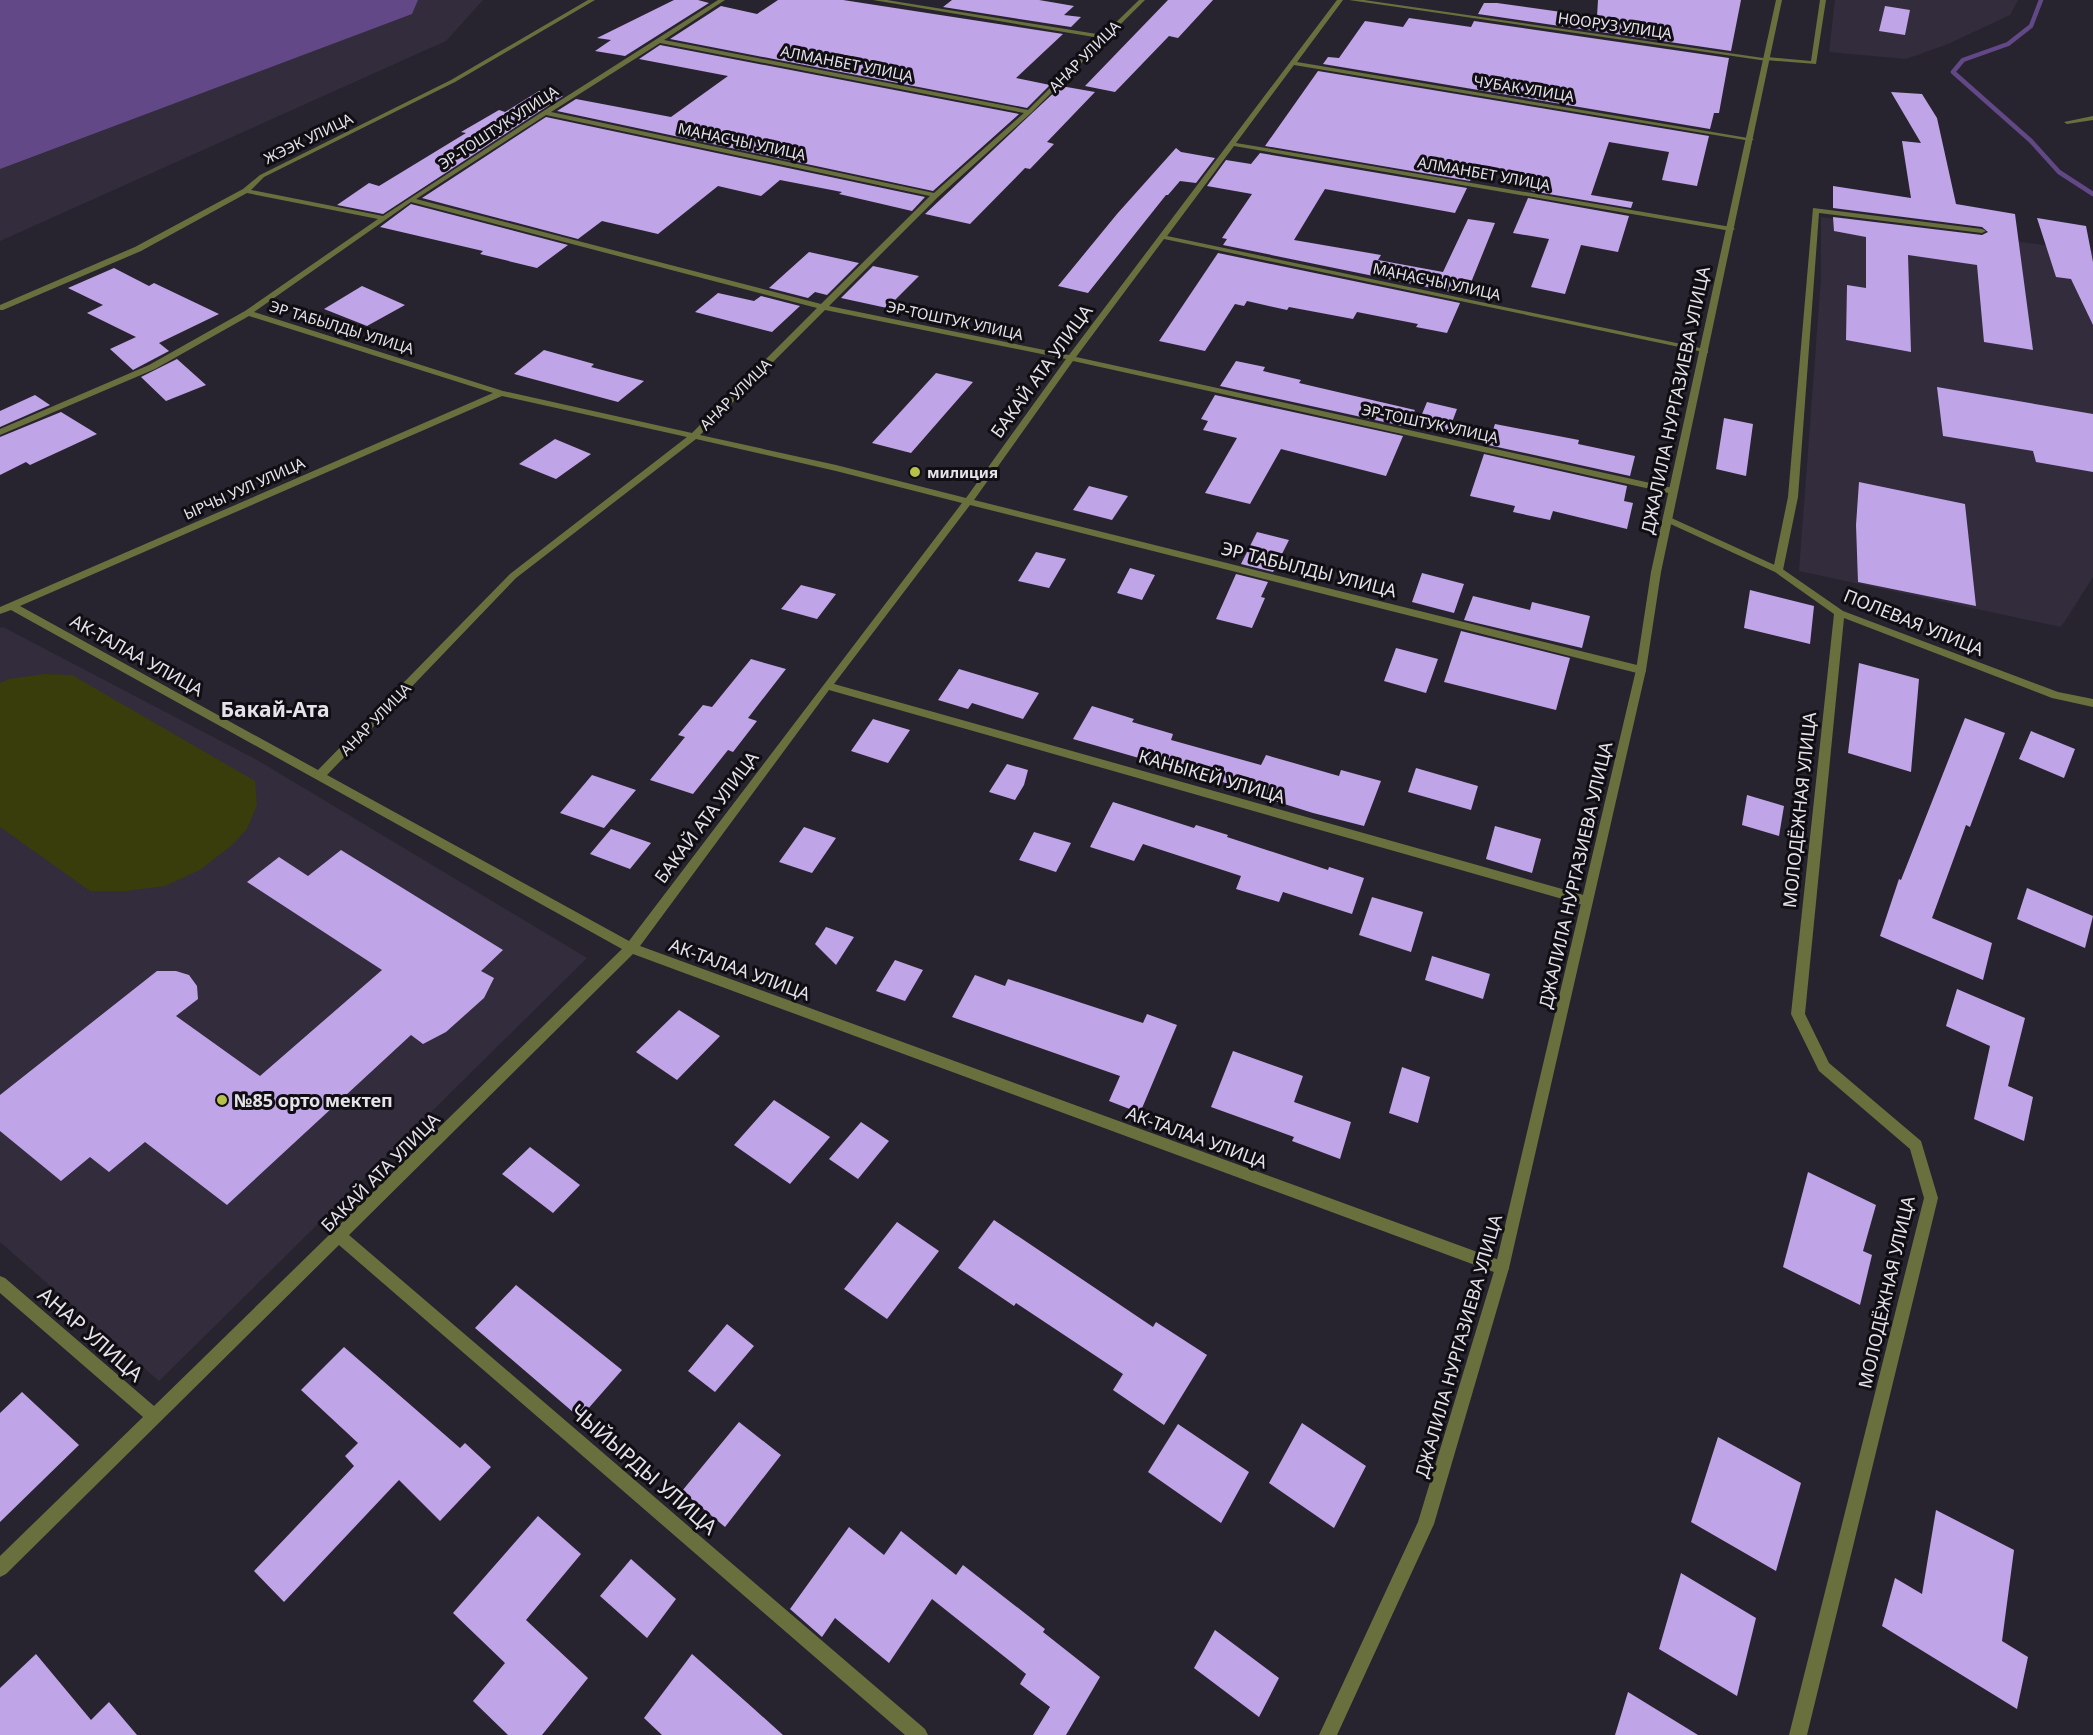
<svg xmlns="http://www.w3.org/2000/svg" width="2093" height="1735" font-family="'Noto Sans',sans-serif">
<rect width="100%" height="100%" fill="#28242f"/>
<path fill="#322c3d" d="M0,0h483l-37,41 -446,200z
M1835,0h183l-8,15 -62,29 -42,15 -77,-7z
M1821,217l272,34v326l-32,50 -262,-56 22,-292z
M3,627l254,133 330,198 -428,423 -159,-139v-614z"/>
<path fill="#393d0b" d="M45,674l27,1 183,106 2,24 -10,24 -15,16 -32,25 -35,16 -39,5h-36l-90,-64v-144l9,-4z"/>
<path fill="#624886" d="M0,0h418l-6,14 -412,155z"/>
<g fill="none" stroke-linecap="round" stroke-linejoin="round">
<path stroke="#624886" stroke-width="4.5" d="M2041,0l-10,26 -23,18 -45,16 -10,12 78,69 28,31 34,22"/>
</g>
<path fill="#bfa4e8" d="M674,0h24l11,3 -84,53 -30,-5 16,-11 -14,-2z
M778,0h65l220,34 -47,44 34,7 -23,23 -357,-69 51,-33 36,8z
M952,0h87l35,6 -10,9 17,2 -10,10 -128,-20z
M1168,0h45l-35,38 -9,-2 -54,56 -30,-6z
M1598,0h143l-10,51 -253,-37 6,-11h13l100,14z
M1885,6l25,4 -5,25 -26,-4z
M1409,18l62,9 3,-6 255,37 -10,55h-5l-4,16 -387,-65 5,-7 11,1 26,-37 38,6z
M660,45l359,69 -86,77 -376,-80 19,-12 95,18 57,-41 -89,-17z
M1318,71l391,65 -12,50 -35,-6 7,-28 -60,-10 -18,53 42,7 -2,6 -100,-17 4,-11 -60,-10 -5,11 -205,-35z
M1061,86l34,6 -48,50 7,2 -24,25 -5,-1 -55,56 -45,-10z
M539,91l24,5 -180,118 -46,-9 32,-22 10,3 87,-53 -5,-1 38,-22 6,2z
M1891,92l31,2 15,24 19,86 59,10 18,136 -49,-8 -7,-77 -69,-10 3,97 -65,-12 1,-55 19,3v-51l-32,-6 -1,-14 149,18 6,-3 -6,-5 -149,-19v-22l78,12 -9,-57 19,2z
M546,117l379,80 -13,14 -73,-17 3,-2 -62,-12 -19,16 -43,-10 -60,48 -56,-13 -24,18 -156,-41z
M1176,148l5,4 34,6 -19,25 -16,-2 -12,14h-2l-78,98 -30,-7 59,-72z
M1260,153l207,35 -12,25 -130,-24 -31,51 87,15 -3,5 65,12 25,-53 27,4 -29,72 -243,-50 4,-6 -5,-1 30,-44 -45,-8 19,-26 25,4z
M1528,198l101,18 -11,36 -37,-7 -16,49 -34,-7 18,-48 -36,-6z
M411,204l157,41 -31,23 -57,-14 3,-3 -103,-24z
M2037,218l49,8 7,36v63l-22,-46 -15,-2z
M809,252l50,11 -32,32 -12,-3 -7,6 -39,-10z
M1218,253l242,50 -13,30 -31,-6 2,-3 -61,-12 -4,7 -64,-12 -2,3 -40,-9 -3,5 -9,-2 -30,47 -46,-10z
M873,266l46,10 -32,32 -46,-10z
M114,268l35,18 5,-3 65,31 -60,29 10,8 -36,19 -23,-21 26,-12 -49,-24 16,-8 -35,-17z
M362,286l43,19 -38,21 -43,-17z
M718,293l36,8 7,-5 39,10 -28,26 -77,-20z
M544,350l50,14 -3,3 53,14 -26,21 -104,-28z
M177,359l29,26 -40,16 -25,-24z
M1236,361l29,6 -2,4 38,9 -2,3 116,27 -8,17 -187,-41z
M936,373l37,9 -62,71 -39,-10z
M1937,387l156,27v58l-57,-10 -3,-11 -90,-15z
M35,395l15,10 -50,22v-16z
M1215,395l188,41 -17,40 -105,-27 -31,55 -45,-11 32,-55 -34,-8 5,-9 -7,-2z
M1427,402l30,7 -9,24 -31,-7z
M61,412l36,22 -67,31 -4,-3 -26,13v-38z
M1724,418l29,6 -7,52 -30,-7z
M1495,424l84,16 -1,4 57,12 -5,20 -142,-31z
M555,439l36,15 -35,25 -37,-15z
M1484,454l143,32 -3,15 9,2 -6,26 -74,-18 -3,9 -37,-8 2,-6 -45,-10z
M1859,482l106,22 11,102 -118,-24 -2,-57z
M1089,486l39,10 -16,24 -39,-10z
M1257,532l32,8 -16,32 -32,-8z
M1036,552l30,7 -17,29 -31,-7z
M1130,568l25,7 -13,25 -25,-7z
M1422,573l42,11 -10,29 -42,-11z
M1236,574l32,8 -7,15 4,1 -13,30 -36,-9z
M801,585l35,9 -19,25 -36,-10z
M1750,590l64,16 -4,38 -66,-16z
M1473,596l57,14 2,-8 58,14 -8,32 -118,-28z
M1461,631l109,27 -14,52 -112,-28z
M1396,648l42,11 -12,34 -42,-12z
M751,659l35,10 -38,49 9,3 -24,31 -5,-2 -35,44 -43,-14 35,-43 -7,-2 25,-30 9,2z
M1859,663l60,16 -8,93 -63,-19z
M959,669l80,24 -16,26 -51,-16 -4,6 -30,-9z
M1092,706l42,13 -2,3 41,12 -2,6 90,25 5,-10 73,21 2,-6 40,11 -17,45 -51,-13 -64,-20 1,-3 -177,-51z
M1965,718l40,15 -35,94 -4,-2 -34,93 60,25 -9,37 -103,-44 19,-57 2,1z
M873,719l37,11 -22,33 -37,-12z
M2031,731l44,18 -11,29 -45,-19z
M1007,764l21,6 -4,15 -9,15 -26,-8z
M1416,768l62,18 -7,24 -63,-18z
M592,775l44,15 -32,38 -44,-15z
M1747,795l37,11 -5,30 -37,-11z
M1113,802l81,26 2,-3 32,10 -1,2 101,33 1,-3 35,11 -12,36 -69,-22 -4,10 -43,-13 5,-13 -98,-32 -9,17 -44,-14z
M1495,826l46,13 -9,34 -46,-14z
M804,827l32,11 -24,35 -33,-11z
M611,829l40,14 -21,26 -40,-15z
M1034,832l37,11 -15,29 -37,-12z
M341,850l162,100 -22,21 13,7 -10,20 -38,34 -23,12 -12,-9 -184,170 -82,-63 -36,30 -19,-15 -29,24 -61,-50v-36l157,-124h19l13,4 8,11 1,13 -22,17 84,60 122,-106 -135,-88 32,-25 29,19z
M2027,888l66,28 -8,32 -68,-29z
M1372,897l51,15 -12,40 -52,-17z
M826,927l28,10 -18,28 -21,-21z
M1432,956l58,18 -7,25 -58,-19z
M895,960l28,10 -18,31 -29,-10z
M975,975l30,11 3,-7 135,44 4,-9 30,11 -37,88 -31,-12 11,-25 -168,-59z
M1957,989l68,29 -17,68 25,11 -9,44 -50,-22 16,-73 -44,-20z
M679,1010l41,26 -43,44 -41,-28z
M1233,1051l70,25 -9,26 57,20 -11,37 -48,-18 2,-4 -83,-30z
M1402,1067l28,10 -12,46 -29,-10z
M774,1100l56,37 -40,47 -56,-39z
M861,1122l28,19 -31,38 -29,-20z
M530,1147l50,38 -27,28 -51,-39z
M1808,1172l68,33 -13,46 9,4 -12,50 -77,-38z
M994,1220l159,107 3,-5 51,33 -43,70 -51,-35 10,-16 -107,-71 -2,3 -56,-38z
M897,1222l42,29 -52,68 -43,-30z
M516,1285l106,85 -42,48 -105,-90z
M727,1324l27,22 -39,46 -27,-21z
M344,1347l116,101 5,-5 26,24 -51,54 -41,-41 -115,122 -30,-31 100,-105 -9,-10 13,-13 -57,-53z
M22,1392l57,53 -79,77v-109z
M739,1422l42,33 -56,72 -43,-36z
M1302,1423l64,43 -32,62 -65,-45z
M1178,1424l71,48 -28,51 -73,-51z
M1718,1437l83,46 -25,88 -85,-49z
M1936,1510l78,40 -12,91 26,16 -11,52 -135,-83 13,-48 27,16z
M538,1516l43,38 -55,66 62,58 -46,57h-34l-35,-34 32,-38 -52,-50z
M849,1527l35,28 17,-24 55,44 7,-10 82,64 -2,3 57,45 -34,58h-33l17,-28 -30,-23 6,-10 -94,-75 -43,64 -54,-45 -13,19 -32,-28z
M631,1559l45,40 -29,39 -47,-42z
M1681,1573l75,45 -19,78 -78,-47z
M1215,1630l64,48 -20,39 -65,-49z
M36,1654l55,66 18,-18 28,33h-137v-47z
M692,1654l61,54 30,27h-121l-18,-17z
M1628,1692l70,43h-83z"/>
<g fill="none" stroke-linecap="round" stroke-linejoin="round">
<path fill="#6a703d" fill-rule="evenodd" d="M1820,0h6l-10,64 -51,-4 2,-3 44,4z
M1813,208l169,21 4,2 -4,2 -163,-20 -21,284 -15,73 -5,3 -5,-3 15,-73z"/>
<path fill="#6a703d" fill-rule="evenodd" d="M588,0h7l-140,82 -191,95 -13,13 132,26 159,-104 176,-112h7l-61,40 364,70 72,-72 -227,-38h14l216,35 36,-35h6l-114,113 -93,84 -109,109 240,49 268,-355h6l-46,62 457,77 -3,2 -457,-76 -58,78 495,84 4,2 -4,2 -497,-85 -67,90 538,113h3v4l-544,-114 -88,118 597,131 5,3 -2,2 -3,1 -600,-133 -99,139 667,166 4,1 1,3 -1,3 -4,1 -671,-169 -136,179 753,212 4,2 2,3 -2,3 -4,2 -758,-216 -189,256 862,315 5,2 2,5 -2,5 -5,2 -869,-321 -284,281 576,494 3,6h-23l-566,-490 -333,329 -6,3v-21l143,-139 -143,-124v-17l5,2 149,128 468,-457 -611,-339 -11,4v-7l7,-3 486,-211 -244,-77 -94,53 -155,66v-6l149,-64 96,-54 133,-92 -131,-26 -106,58 -138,59h-3v-5l135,-58 108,-58 17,-14 191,-95zM660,43l364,70 -90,80 -383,-81zM546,115l384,81 -109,108 -405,-105zM411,202l406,106 -125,125 -189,-42 -249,-79zM825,310l241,49 -100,139 -130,-33 -136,-30zM502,396l185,41 -177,137 -192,196 -298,-164zM696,439l140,32 126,32 -333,438 -302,-166 189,-197z
M1349,0h15l406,59 -3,2z
M2093,116v4l-26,4 -3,-2z
M1667,516l114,52 62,43 215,81 35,7v8l-41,-9 -208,-80 -39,396 24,49 92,78 17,57 -131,537h-18l135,-537 -14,-49 -91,-78 -28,-57 43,-400 -59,-42 -111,-51v-4z"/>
<path fill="#6a703d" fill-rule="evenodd" d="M1776,0h6l-121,572 -15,98 -137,598 -75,256 -97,211h-18l99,-213 77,-254 141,-598 15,-98z"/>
</g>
<g fill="#b6c149" stroke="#100e13" stroke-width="2">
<circle cx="915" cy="472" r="6"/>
<circle cx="222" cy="1100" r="6"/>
</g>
<g text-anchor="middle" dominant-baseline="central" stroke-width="6" stroke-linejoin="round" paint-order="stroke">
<g font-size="15" fill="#e5e2ea" stroke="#100e13">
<text transform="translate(1615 25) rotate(8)">НООРУЗ УЛИЦА</text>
<text transform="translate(1084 56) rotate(-45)">АНАР УЛИЦА</text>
<text transform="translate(847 63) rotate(11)">АЛМАНБЕТ УЛИЦА</text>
<text transform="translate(1524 88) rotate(9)">ЧУБАК УЛИЦА</text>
<text transform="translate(498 127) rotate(-33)">ЭР-ТОШТУК УЛИЦА</text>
<text transform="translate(308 138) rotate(-26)">ЖЭЭК УЛИЦА</text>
<text transform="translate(742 141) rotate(12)">МАНАСЧЫ УЛИЦА</text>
<text transform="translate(1484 173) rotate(10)">АЛМАНБЕТ УЛИЦА</text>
<text transform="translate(1437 281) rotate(12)">МАНАСЧЫ УЛИЦА</text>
<text transform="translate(955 320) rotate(12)">ЭР-ТОШТУК УЛИЦА</text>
<text transform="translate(342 327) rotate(17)">ЭР ТАБЫЛДЫ УЛИЦА</text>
<text transform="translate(735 394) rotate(-45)">АНАР УЛИЦА</text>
<text transform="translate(1430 423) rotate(12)">ЭР-ТОШТУК УЛИЦА</text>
<text transform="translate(244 488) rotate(-24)">ЫРЧЫ УУЛ УЛИЦА</text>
<text transform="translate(375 719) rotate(-46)">АНАР УЛИЦА</text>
</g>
<g font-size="15" font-weight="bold" fill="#e5e2ea" stroke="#100e13" text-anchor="start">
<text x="927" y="472">милиция</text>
</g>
<g font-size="18" fill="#e5e2ea" stroke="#100e13">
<text transform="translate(1041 371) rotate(-54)">БАКАЙ АТА УЛИЦА</text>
<text transform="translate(1675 400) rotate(-78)">ДЖАЛИЛА НУРГАЗИЕВА УЛИЦА</text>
<text transform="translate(1309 569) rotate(14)">ЭР ТАБЫЛДЫ УЛИЦА</text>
<text transform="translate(1914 622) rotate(22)">ПОЛЕВАЯ УЛИЦА</text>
<text transform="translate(137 655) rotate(29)">АК-ТАЛАА УЛИЦА</text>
<text transform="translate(1212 776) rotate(16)">КАНЫКЕЙ УЛИЦА</text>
<text transform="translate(1799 810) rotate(-84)">МОЛОДЁЖНАЯ УЛИЦА</text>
<text transform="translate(706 817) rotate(-53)">БАКАЙ АТА УЛИЦА</text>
<text transform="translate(1575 875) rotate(-77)">ДЖАЛИЛА НУРГАЗИЕВА УЛИЦА</text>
<text transform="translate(740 969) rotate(20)">АК-ТАЛАА УЛИЦА</text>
<text transform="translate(1197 1137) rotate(20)">АК-ТАЛАА УЛИЦА</text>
<text transform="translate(380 1172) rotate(-45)">БАКАЙ АТА УЛИЦА</text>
<text transform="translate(1886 1292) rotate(-77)">МОЛОДЁЖНАЯ УЛИЦА</text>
<text transform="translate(1458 1346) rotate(-74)">ДЖАЛИЛА НУРГАЗИЕВА УЛИЦА</text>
</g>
<g font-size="18" font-weight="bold" fill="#e5e2ea" stroke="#100e13" text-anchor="start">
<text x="234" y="1100">№85 орто мектеп</text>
</g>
<g font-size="21" font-weight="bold" fill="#e5e2ea" stroke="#100e13">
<text x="275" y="709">Бакай-Ата</text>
</g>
<g font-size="21" fill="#e5e2ea" stroke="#100e13">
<text transform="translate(91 1334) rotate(41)">АНАР УЛИЦА</text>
<text transform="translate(644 1469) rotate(41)">ЧЫЙЫРДЫ УЛИЦА</text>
</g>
</g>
</svg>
